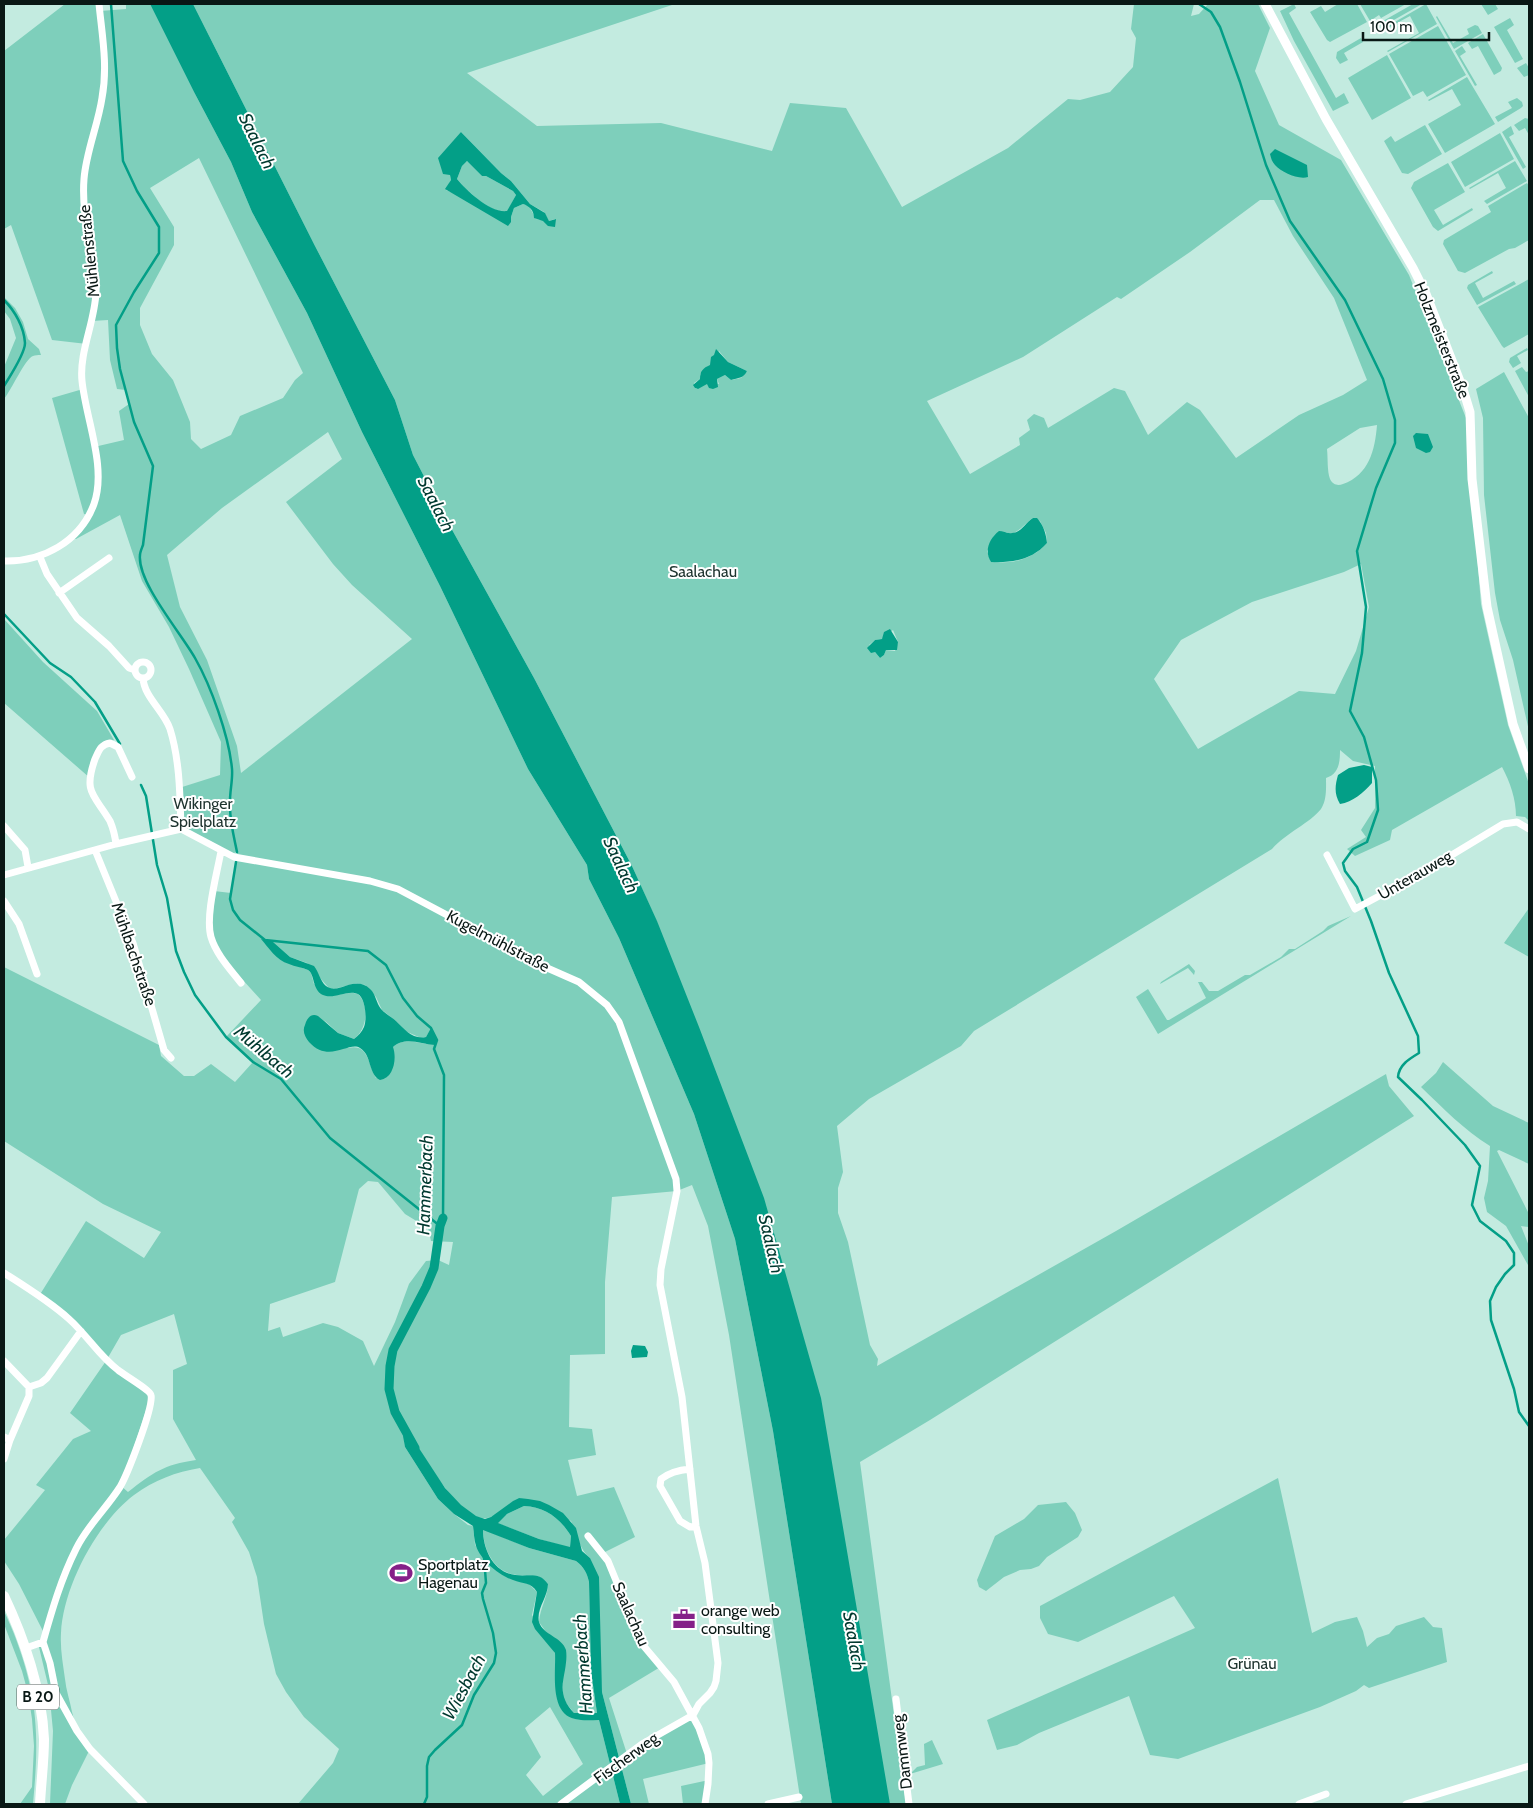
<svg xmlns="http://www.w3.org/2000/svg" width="1533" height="1808" font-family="Cabin,sans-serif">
<rect width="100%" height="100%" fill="#c3ebe0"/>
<path fill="#7ecfbb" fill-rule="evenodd" d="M65,4h34l1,7 26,-2v-5h24l44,88 37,70 21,50 55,101 55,119 78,154 88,183 59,96 2,14 30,59 75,176 41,125 38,192 59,373h-31l-72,-469 -21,-109 -16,-41 -15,6 -65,6 -7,85v72l-35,1 -1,72 23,2 4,26 -28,5 9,36 37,-9 21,50 -32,16 35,83 24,30 -53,32 18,56 66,-39 16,48 -66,16 6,25h-18l-29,-112 -12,-134c-11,-9 -13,-24 -19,-37l-52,-23c-11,5 -20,18 -32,20 -26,4 -62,-60 -74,-79l-9,-3 1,11 33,52 16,15 14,11 5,1 2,19 12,17 19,15 23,7 8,8 -5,23 23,38 2,46 4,9 7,7 7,4 24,1 21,84h-322l35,-41 6,-14 -35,-32 -18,-25 -10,-18 -12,-50 -7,-47 -8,-25 -17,-30 3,-4 -35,-50c-24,4 -46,12 -66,27 -37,28 -71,92 -73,138 -1,16 2,31 4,46 1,11 5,22 7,33 2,6 2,13 5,19 2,6 9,13 13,18l-18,36 -7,19h-15l3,-73 -4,-42 -11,-46 7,-8 -26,-51 -15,-23v-21l41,-50 -9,-5 37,-46 18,-8 -21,-18 36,-52 -19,-24 -48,-41 47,-75 58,37 17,-26 -58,-28 -99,-63v-174l155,78 2,11 23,20h10l17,-12 24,18 18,-20 -27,-25 35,-37 -39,-43 -11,-20 3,-46 17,2 6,-41 -9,3 -47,-26 -2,-41 41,-13 1,-33 -32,-73 -20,-42 -27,-46 -22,-66 -44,24 -5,-2 17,-22 -4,-1 -32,-116 31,-9 11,58 30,-7 -5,-29 10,-7 -3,-14 -9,-1 -7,-29 -2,-40 -16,1 -5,23 -35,-4 -41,-115 -7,4v-178zM199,158l104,215 -8,7 -12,18 -43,18 -9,19 -30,14 -10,-10 -1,-17 -17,-42 -21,-26 -12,-29v-17l34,-63v-18l-24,-39zM328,432l14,27 -56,43 47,62 19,21 60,54 -171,134 -4,-27 -30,-86 -27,-53 -13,-52 55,-47zM262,939l10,2 18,16 17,6 21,24 6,2 23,-6 8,2 11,12 6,13 14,11 9,10 16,7 5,-1 5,-8 -5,15c-12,-2 -23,-6 -33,3l1,14 -2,9 -16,8c-8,-13 -7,-35 -28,-30l-24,-28 14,13 16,6c13,-10 16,-33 4,-45l-44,-10 -3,-11 -3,-3 -8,-3 -31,-19zM368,1181l10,1 27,32 23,14 3,13 22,1 -4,23 -11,-5 -12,1 -17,23 -14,38 -21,44 -11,-25 -25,-14 -15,-4 -40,14 -3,-10 -12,4 2,-27 65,-22 24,-93zM174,1314l13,50 -14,6v49l23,41c-33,5 -42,12 -68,32l-7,-6 30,-91 -45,-34 15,-26zM550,1707l33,57 -40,32 -17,-21 15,-18 -16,-29z
M193,4h482l-208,69 70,53 124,-3 111,28 18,-48 56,5 56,99 106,-59 60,-49 12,1 30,-8 23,-25 3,-29 -5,-9 3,-25h60l-3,12 8,-2 9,-10h50l12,24 -15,43 24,54 62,35 68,115 57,143 15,186 27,121 21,59v37l-4,-4 -9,-1c0,-17 -6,-34 -14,-49l-110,63 -2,10 -35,16 -8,-7 19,-12 -5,-7 14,-22v-42l-22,-5 -13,-11c0,12 -1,24 -14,28 0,10 1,22 -5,31 -11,14 -35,24 -49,40l-298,182 -13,15 -92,53 -32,27 6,46 -5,16v25l10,29 22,103 8,14 -1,7 239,-135 270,-157 3,12 25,30 -484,304 -70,42 46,342h-17l-232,-882 -25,-56 -98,-188 -89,-161 -32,-62 -18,-55 -80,-154zM461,132l40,41 10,8 19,23 14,8 5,9 6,-2v3l-19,-3 -7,-13 -6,-2 -9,4 -3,9 -65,-27 5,-10 -1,-5zM1260,200h14l19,36 41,62 33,82 -24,15 -44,20 -63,43 -36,-48 -13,-8 -39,33 -23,-44 -11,-3 -66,40 -4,-10 -10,-4 -7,6 3,10 -11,8 1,7 -50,29 -43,-73 96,-44 94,-60 4,2 69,-47zM719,351l9,11 19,9 -6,7 -10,2 -6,-5 -8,4 2,5 -12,-1 -10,6 -2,-1 -1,-5 6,-4v-5l11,-9zM1377,425c-2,25 -8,50 -34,59 -5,2 -10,1 -13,-5 -3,-8 -2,-21 -3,-30l33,-21zM1033,518l7,3 6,12 1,10c-15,17 -35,21 -56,19l-4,-11 19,-19 5,2c11,-4 15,-12 22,-16zM1361,564l8,43 -13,44 -21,43 -36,-3 -101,58 -44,-70 27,-39 71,-38 92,-30zM893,630l5,12 -3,9 -9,-1 -2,5 -4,3 -11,-13 6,-5 7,-1z
M1294,4l2,4 -7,5 47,85 8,-5 5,10 -16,8 -39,-70 -14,-30z
M1338,4h19l10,18 -37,20 -3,-2 -17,-28 11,-6 4,6z
M1360,4h46l-25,14 -2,-3 -9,6z
M1413,4h9l-37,21 -2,-4z
M1426,4l11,20 -49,28 -1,-1 32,-18 -9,-17 -22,12 -2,-1z
M1481,4h14l3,5 -10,6z
M1437,16l16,27 16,-9 -2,-5 8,-4 3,1 4,7 -28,16 -18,-32z
M1510,18l4,7 -7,5 16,29 -8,4 -21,-36z
M1438,26l28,49 -39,22 -4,-6 -10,5 -24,-42z
M1483,34l19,34 -1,3 -7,4 -16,-29 -6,3 -4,-6z
M1361,38l2,4 -19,11 4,7 -8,4 -4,-6 1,-6z
M1462,46l4,6 -6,4 17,29 -2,1 -20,-35z
M1387,55l24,43 -39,22 -24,-42z
M1526,63l3,5v7l-5,2 -7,-9z
M1467,77l28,47 -50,29 -17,-29 33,-19 -9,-16 -23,12 -1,-1z
M1517,98l5,4 1,4 -2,2 -23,14 -3,-5 17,-9 -4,-6z
M1525,118l4,1v16l-4,-7 -6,3 -5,-6z
M1425,125l17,29 -34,20 -6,-1 -18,-32 7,-5 4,6z
M1511,126l3,8 -5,3 17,30 -3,2 -21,-37z
M1500,133l14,26 -49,28 -14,-25z
M467,161l15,15h4l27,15 3,4 -9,17c-17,1 -40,-21 -50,-33l5,-13z
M1515,161l12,20 -40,23 -3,-3 22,-13 -8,-15 -28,16 -1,-1z
M1448,163l17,29 -31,18 9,15 29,-17 1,2 -35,21 -5,-4 -22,-39 3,-6z
M1527,183l2,3v54l-14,8 -6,1 -44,24 -7,-2 -15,-27 1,-4 47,-28 -3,-6z
M1492,271l1,2 -18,10 8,15 31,-17 2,3 -39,21 -10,-17 1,-3z
M1529,279v55l-25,14 -2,-2 -24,-39z
M4,297l11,11 8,14 5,17 11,10 2,6c-3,0 -6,0 -8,1 -8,3 -21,33 -29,43v-32l12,-29 -6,-19 -6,-8z
M1527,348l1,2 -11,6 4,7 -8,5 -4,-6 1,-4z
M1522,367l4,5 3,-1v26l-14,-26z
M1504,372l25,46v313l-16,-71 -13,-40 -5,-27 -11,-98 -1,-77 -7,-29z
M4,619l39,43 54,49 17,29 -11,6 -13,32 -86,-75z
M1529,908v49l-25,-14z
M1351,916l-193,118 -22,-37 12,-8 19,31h2l37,-22 -8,-16h4l7,9h9l27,-16h5l31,-18 8,-8h6l28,-18 5,-5z
M1189,964l6,7 -1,4 -6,-7 -28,16 1,-2z
M1443,1062l50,44 36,17v41l-30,-14 -2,1 32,63v13l-8,-1 8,20v18l-1,1 -22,-39 -19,-14 -3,-14 4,-17 2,-35c-26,-16 -47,-38 -69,-59l15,-14z
M1278,1478l34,155 23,-11 22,-5 6,14 4,16 10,-9 12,-4 7,-8 28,-9 9,10 9,1 5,34 -78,26 -5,-3 -8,6 -36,16 -142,52 -28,-4 -21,-59 -90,37 -22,12 -20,5 -10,-30 208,-92 -21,-32 -96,46 -30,-8 -8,-16v-12z
M1066,1502l9,11 7,17 -4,7 -31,20 -8,9 -8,3 -11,1 -16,7 -18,14 -7,-4 -2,-7 18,-44 29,-17 14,-14z
M524,1506c21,1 36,12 47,30l-1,12 -31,-9 -42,-16 10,-9z
M483,1529l46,19 47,13c8,6 11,12 13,21l2,88 6,43h-23l-11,-14v-23l3,-16 -27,-38c1,-14 9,-26 9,-38 -9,-12 -19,-8 -31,-9 -23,-2 -34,-26 -34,-46z
M4,1611c18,38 31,81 32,123 1,24 -1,47 -3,70h-13l12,-17 2,-41 -2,-27 -4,-26 -6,-22 -18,-47z
M932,1740l11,24 -33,10 7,-7 8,-2 -1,-21z
M709,1780l-4,24h-22l-2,-18z"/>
<path fill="#039f87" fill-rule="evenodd" d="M150,4h43l122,242 80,154 18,55 32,62 89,161 98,188 25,55 42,106 65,171 57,200 69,406h-58l-59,-373 -38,-192 -41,-125 -75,-176 -30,-59 -2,-14 -59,-96 -88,-183 -78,-154 -55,-119 -55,-101 -21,-50 -37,-70z
M461,132l40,41 10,8 19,23 15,9 4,8 7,-2 -1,8 -7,-1 -5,-5 -9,-3c0,-8 -5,-12 -11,-14l-9,4 -3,9v5l-3,4 -63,-37 6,-9 -1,-5 -7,-1 -5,-16zM467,161l15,15h4l27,15 3,4 -9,16c-17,2 -40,-20 -50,-32l5,-13z
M1275,149l32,16 1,12c-10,3 -27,-5 -33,-12 -3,-3 -4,-7 -5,-11z
M716,349l12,13 19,9c-3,7 -9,7 -16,9l-6,-5 -8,4 1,8 -5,2 -4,-1 -2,-4 -9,5 -3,-1 -2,-3 7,-6c0,-8 3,-11 10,-14l1,-8 3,-2z
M1416,433l12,1 5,13 -3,5 -4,1 -10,-5 -3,-12z
M1033,518h4c7,8 9,16 10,25 -15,17 -35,20 -56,19 -7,-11 -2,-23 8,-31 4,0 9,3 13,2 9,0 14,-11 21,-15z
M890,629l8,13 -1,8h-11l-2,5 -4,3 -5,-6 -4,1 -4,-5 8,-8 7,-1 2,-7z
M1364,765l8,2v16c-9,10 -19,19 -32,21 -6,-10 -5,-18 -2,-29l11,-7z
M261,939l11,2 18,16 24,9c5,6 6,15 12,20 13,10 28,-12 44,3 6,5 6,14 11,20 4,5 11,8 15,12 8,8 17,19 30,16l5,-9 6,12 -2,5c-14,-1 -30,-9 -42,2 4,11 1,31 -13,33 -12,-6 -8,-25 -20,-32 -11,-7 -31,16 -51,-6 -4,-5 -7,-11 -4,-17 2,-7 6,-12 13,-9l20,17 16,6c4,-3 8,-7 10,-12 3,-7 2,-28 -6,-33 -11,-5 -24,6 -35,1 -11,-5 -8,-21 -15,-25 -6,-3 -13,-3 -19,-6 -13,-4 -20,-16 -28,-25z
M633,1345l12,1 3,6 -1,5 -15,1 -1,-7z
M403,1436l10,3 32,49 16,17 15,11 9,3 6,-2 22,-16 6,-3 9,1 12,2 9,4 14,8 13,15 6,23 8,7 9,19 3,115 29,112h-11l-21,-84c-8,0 -16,1 -24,-1 -26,-6 -19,-46 -20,-66l-20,-24 -3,-7 5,-30c-6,-10 -14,-8 -24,-12 -15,-5 -32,-20 -37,-34 -2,-6 -2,-13 -3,-20l-19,-12 -16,-15 -33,-52zM524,1506c21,1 36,12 47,30l-1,11 -31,-8 -41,-16 9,-9zM483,1530l46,18 47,13c8,6 11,12 13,21l2,89 6,42h-23c-13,-14 -13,-24 -9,-43 1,-7 2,-13 1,-20 -4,-13 -23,-15 -27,-28 -3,-13 9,-25 9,-38 -9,-13 -19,-7 -33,-9 -22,-3 -32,-26 -32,-45z"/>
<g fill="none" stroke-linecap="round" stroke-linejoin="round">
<path stroke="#039f87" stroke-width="2.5" d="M111,4l12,157 14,30 22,36v26l-25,39 -18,33 1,23 3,21 14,53 19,44 -10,79c-1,3 -3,7 -3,10 -3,27 41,78 55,103 16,28 34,78 37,111 1,12 -3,25 -2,38 0,15 4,30 7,45
M1199,4l12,8 9,15 20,55 26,83 24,56 55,79 38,79 12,41v23l-19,45 -19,63 9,56 -4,46 -12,58 14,26 12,43 2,30 -11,32 -14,7 -10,14 2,8 12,16 14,34 18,52 29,63 1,17c-10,6 -20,12 -21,24l24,23 43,45 15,21 -8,39 8,16 26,20 8,12v12l-9,9 -9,13 -6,14 1,19 23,69 5,23 10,14
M4,300c11,11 20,27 21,43 0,11 -15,33 -21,43
M4,614l46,49 21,14 24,25 25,42
M141,785l5,11 11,69 10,33 9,53 8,21 11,23 31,42 27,25 28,17 49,59 110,88
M236,862l-6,37 3,11 7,10 25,20 103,11 18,14 17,33 14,18 14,12 6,12 -3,9 10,26 -1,143
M424,1804l3,-7v-31l2,-9 6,-7 27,-25 12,-30 20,-32 2,-10 -3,-20 -10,-34 -1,-6 4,-10 -2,-26"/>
<path stroke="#039f87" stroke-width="9" d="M415,1448l-20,-36 -6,-23 1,-23 3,-16 33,-63 8,-19 6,-42 3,-8"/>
<path stroke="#fff" stroke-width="7" d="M40,557l7,17 30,44 32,28 20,22 6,2
M4,561c38,1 76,-19 90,-57 13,-37 -8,-84 -12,-123 -3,-29 13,-59 14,-89 1,-13 -2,-25 -5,-38 -4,-24 -9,-50 -7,-75 2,-27 14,-54 18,-81 6,-32 0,-63 -3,-94
M59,593l50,-35
M135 670a8 8 0 1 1 16 0a8 8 0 1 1-16 0Z
M143,678c1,19 21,33 27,51 10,32 10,68 11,100
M4,826l21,24 3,17
M116,844c-1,-8 -3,-16 -6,-23 -16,-27 -27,-28 -15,-62 4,-8 5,-14 15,-16l8,4 14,30
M95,850l38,93 31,107 7,8
M221,851c-4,23 -16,65 -10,86 5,17 19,32 30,46
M1327,855l28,54 67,-36 81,-49 14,-2 12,7
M4,875l112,-31 65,-15 53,28 136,24 28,8 147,78 34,15 28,23 12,17 57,157 1,12 -16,78 -1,16 22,112 14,129 9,37 13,100 -2,18 -2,6 -4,6 -11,11 -6,11
M4,901l15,23 18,50
M4,1273c22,14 45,28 65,46 18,16 30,37 49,51 6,5 32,20 33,25 3,12 -24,80 -31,92 -14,22 -33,39 -44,62 -15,30 -24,61 -33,93
M4,1361l25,26 12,-4 6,-5 34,-47
M4,1437l6,3 19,-44v-9
M4,1459l6,-19
M690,1469c-11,1 -20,3 -29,10l-1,7 20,35 10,6 6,-1
M588,1536l20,25 34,83 32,38 25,46 9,26 1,9 -1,21 -3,20
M43,1642l7,21 6,30 21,38 13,18 54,55
M26,1648l17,-6
M896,1699l13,105
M561,1804l81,-60 51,-29
M768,1804l31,-7
M1299,1804l27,-10
M1406,1804l123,-38"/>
<path stroke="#fff" stroke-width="9" d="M1265,4l61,115 87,149 13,26 37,95 7,23 2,67 15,128 26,117 16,45"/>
<path stroke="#fff" stroke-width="10" d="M4,1596c20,42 38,95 40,143 0,22 -3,44 -4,65"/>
</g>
<defs>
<symbol id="stadium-bare" viewBox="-9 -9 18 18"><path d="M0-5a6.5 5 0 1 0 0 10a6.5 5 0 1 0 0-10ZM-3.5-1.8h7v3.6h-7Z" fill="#852088" stroke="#fff" stroke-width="2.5" paint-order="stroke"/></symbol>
<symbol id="office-bare" viewBox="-9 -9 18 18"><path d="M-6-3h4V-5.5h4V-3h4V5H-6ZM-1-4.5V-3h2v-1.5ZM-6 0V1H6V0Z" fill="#852088" stroke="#fff" stroke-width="2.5" paint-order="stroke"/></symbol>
</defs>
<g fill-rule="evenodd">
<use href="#stadium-bare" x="385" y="1557" width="32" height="32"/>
<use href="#office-bare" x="668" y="1603" width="32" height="32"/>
</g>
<g text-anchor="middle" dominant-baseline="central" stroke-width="4" stroke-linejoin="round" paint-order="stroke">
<rect fill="#fff" stroke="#535d5b" stroke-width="1" x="17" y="1684.5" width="42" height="25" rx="4"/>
<g font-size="15" font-weight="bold" fill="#091815">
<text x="38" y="1697">B 20</text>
</g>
<g font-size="16" fill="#091815" stroke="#fff">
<text transform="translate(89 251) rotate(-96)">Mühlenstraße</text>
<text transform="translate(1442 340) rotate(68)">Holzmeisterstraße</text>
<text transform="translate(1415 875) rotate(-30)">Unterauweg</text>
<text transform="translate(498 941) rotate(28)">Kugelmühlstraße</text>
<text transform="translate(134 954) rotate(71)">Mühlbachstraße</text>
<text transform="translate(631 1614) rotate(66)">Saalachau</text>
<text transform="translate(902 1752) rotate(-97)">Dammweg</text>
<text transform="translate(626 1758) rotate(-36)">Fischerweg</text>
</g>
<g font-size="16" fill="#1d332e" stroke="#fff">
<text x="703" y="571">Saalachau</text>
<text x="203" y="803">Wikinger<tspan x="203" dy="18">Spielplatz</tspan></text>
<text x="1252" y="1663">Grünau</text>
</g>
<g font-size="16" fill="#091815" stroke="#fff" text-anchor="start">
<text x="418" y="1564">Sportplatz<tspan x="418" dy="18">Hagenau</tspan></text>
<text x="701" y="1610">orange web<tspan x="701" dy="18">consulting</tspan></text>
</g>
<g font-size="18" font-style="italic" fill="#00392f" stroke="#fff">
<text transform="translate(257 141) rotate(64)">Saalach</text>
<text transform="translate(436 504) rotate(63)">Saalach</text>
<text transform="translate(621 865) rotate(65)">Saalach</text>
<text transform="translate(264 1052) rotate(40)">Mühlbach</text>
<text transform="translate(425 1185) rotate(-88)">Hammerbach</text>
<text transform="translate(771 1244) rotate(77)">Saalach</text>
<text transform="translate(854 1641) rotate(80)">Saalach</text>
<text transform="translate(583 1664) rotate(-94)">Hammerbach</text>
<text transform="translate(464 1687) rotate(-62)">Wiesbach</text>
</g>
</g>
<rect width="1533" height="1808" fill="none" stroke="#091815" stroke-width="10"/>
<path d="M1363 32v8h126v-8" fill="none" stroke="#091815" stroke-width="2.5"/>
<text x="1370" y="32" font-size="15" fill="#091815" stroke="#ffffff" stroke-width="4" paint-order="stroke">100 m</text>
</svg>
